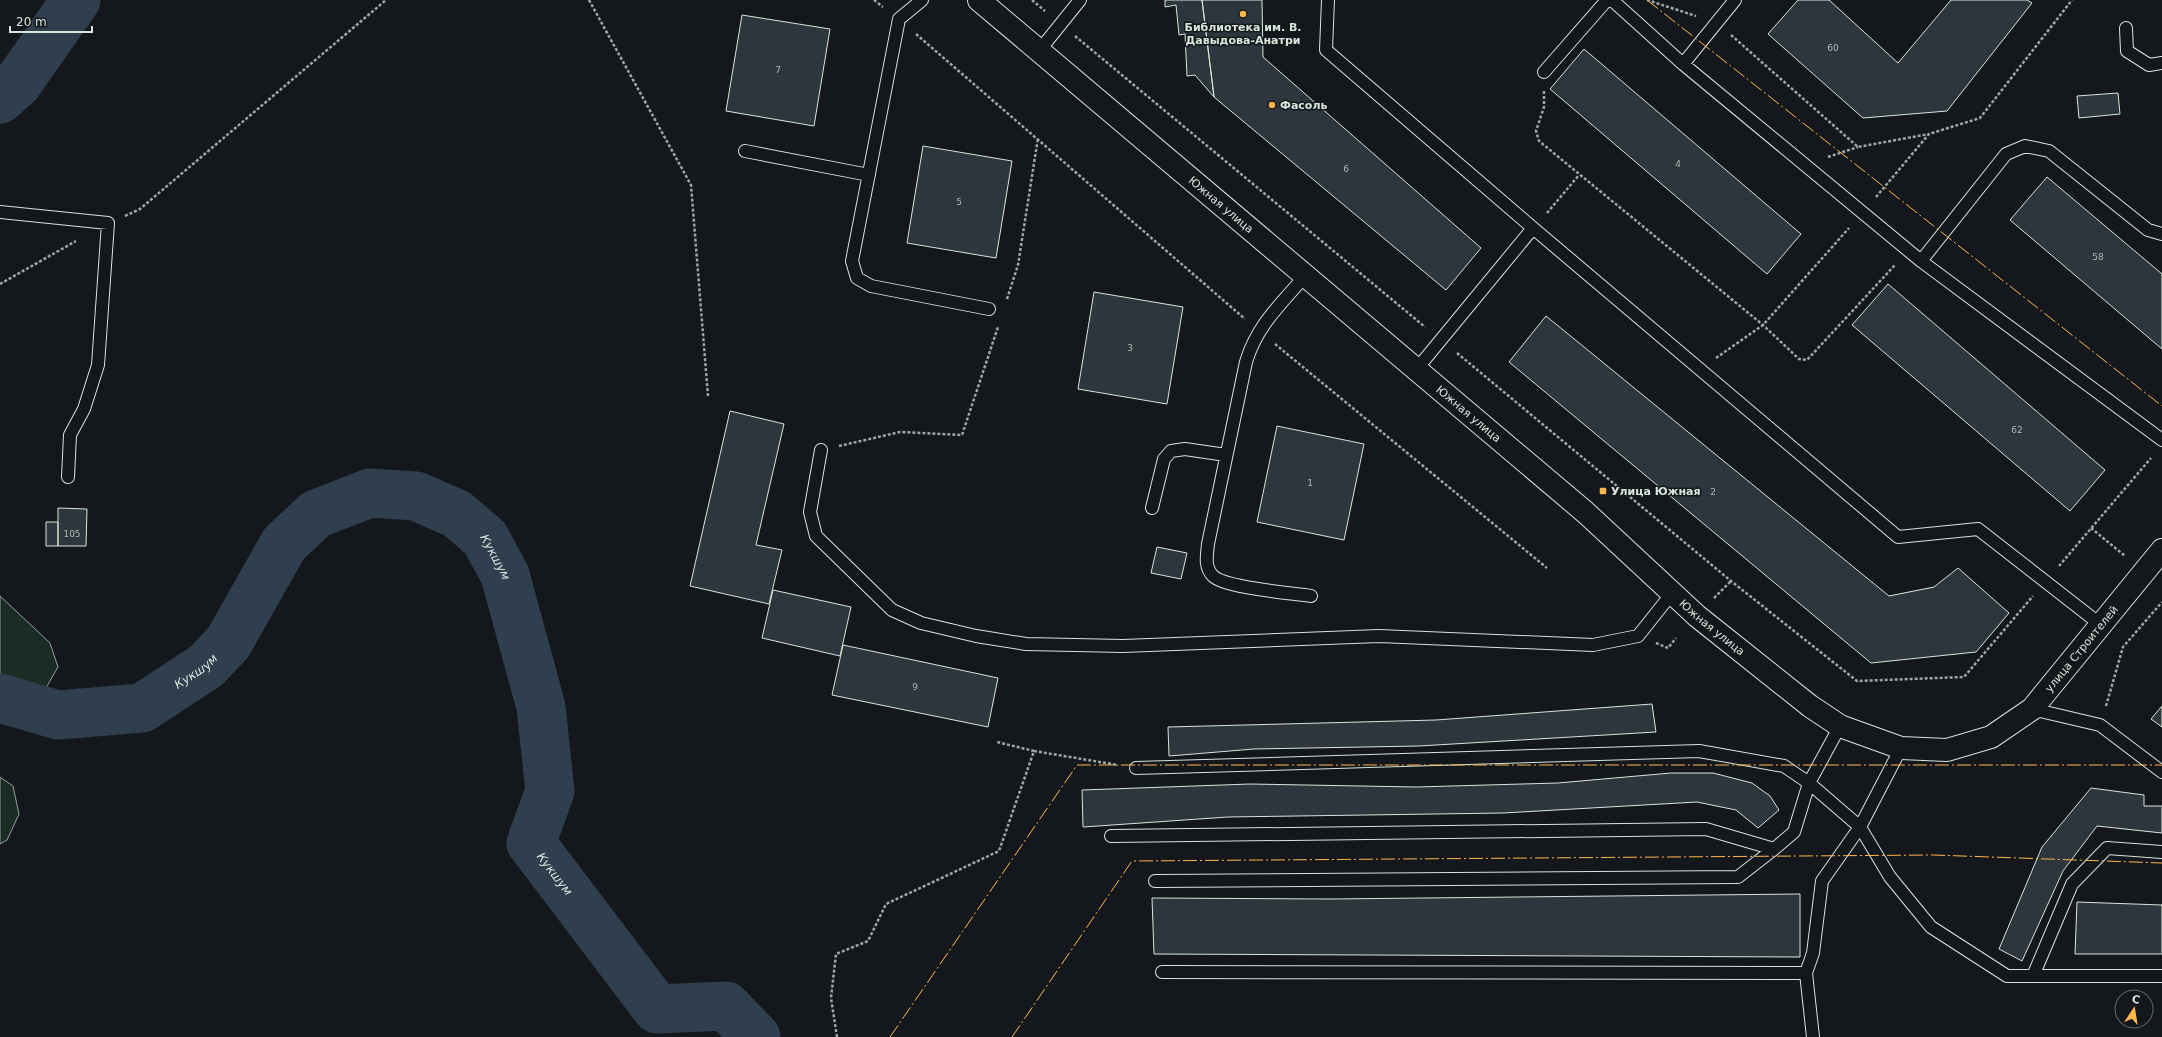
<svg xmlns="http://www.w3.org/2000/svg" width="2162" height="1037" font-family="'DejaVu Sans',sans-serif">
<rect width="100%" height="100%" fill="#14181c"/>
<path fill="#1a2d24" stroke="#939e99" d="M0,596l50,47 8,24 -15,26 -36,21 -7,1z
M0,777l13,9 6,28 -12,26 -7,4z"/>
<g fill="none" stroke-linecap="round" stroke-linejoin="round">
<g stroke="#2f3f4d" stroke-width="49">
<path d="M0,99l17,-15 59,-84"/>
<path id="s1" d="M0,698l58,17 84,-7 64,-42 22,-23 56,-99 32,-30 54,-21 46,3 41,18 28,24 20,37 36,132 9,84 -19,52 126,166 69,-3 30,31"/>
</g>
</g>
<path fill="#2c363c" stroke="#d8e6dc" d="M1165,0h37l12,97 -19,-22 -8,1 -2,-42 -6,1 -3,-30 -11,2z
M1202,0h60l1,57 218,191 -35,42 -232,-193z
M1798,0h31l69,63 53,-63h76l5,3 -85,108 -84,7 -95,-84z
M742,15l88,14 -16,97 -88,-15z
M1584,49l217,185 -34,40 -217,-185z
M2118,93l2,21 -41,4 -2,-22z
M923,146l89,15 -16,97 -89,-15z
M2047,177l115,97v75l-152,-129z
M1888,284l217,186 -35,41 -218,-186z
M1094,292l89,15 -16,97 -89,-15z
M1546,316l343,280 45,-9 24,-19 51,45 -33,39 -105,11 -362,-301z
M730,411l54,13 -28,121 26,5 -13,54 -79,-18z
M1277,426l87,18 -20,96 -87,-18z
M58,508l29,1 -1,37h-28z
M46,522h12v24h-12z
M1157,547l30,6 -6,26 -30,-6z
M773,590l78,17 -11,49 -78,-18z
M843,645l155,33 -10,49 -156,-32z
M1652,704l4,28 -237,14 -165,3 -85,7 -1,-29 268,-7z
M2162,706v21l-11,-8z
M1671,773h42l39,10 18,13 9,14 -21,18 -22,-18 -39,-8 -194,11 -275,4 -145,10 -1,-37 168,-6 166,3 142,-4z
M2091,788l53,7v11h18v27l-65,-7 -34,45 -41,90 -23,-12 43,-102z
M1800,894v63l-646,-3 -2,-56 178,1z
M2077,902l85,3v49h-87z"/>
<g fill="none" stroke-linecap="round" stroke-linejoin="round">
<defs>
<path id="lane" d="M922,0l-23,19 -47,242 5,17 14,8 118,23
M1328,0l-2,50 207,178 365,309 80,-8 123,96
M1612,0l71,64 238,197 241,179
M2126,28l1,23 22,14 13,-2
M1039,51l41,-51
M1683,64l52,-64
M1544,72l63,-72
M745,151l124,24
M0,212l108,11 -10,142 -14,44 -14,26 -2,42
M1921,261l85,-107 19,-8 24,5 99,79 14,4
M1305,276c-24,28 -48,49 -59,86l-38,182c-1,11 -4,23 5,32 12,12 79,17 98,20
M1416,370l117,-142
M821,450l-11,62 6,24 76,74 29,13 55,13 50,8 97,2 256,-10 214,9 45,-9 35,-44
M1152,508l12,-49 7,-8 14,-2 41,6
M2032,709l68,16 62,47
M1901,748l-41,79 30,50 41,50 76,49h155
M1136,768l563,-17 85,15 25,17 51,44 -38,54 -9,72 -7,20 -644,-1
M1111,836l595,-7 68,20 20,-17 15,-49 31,-57
M1155,881l583,-4 36,-28
M1806,973l7,64
M2033,976l39,-92 35,-36 55,4"/>
<g id="street">
<path id="s2" d="M979,0l606,512 112,104 113,90 30,20 61,22 46,2 44,-13 41,-28 130,-159"/>
</g>
</defs>
<use href="#lane" stroke="#d8e6dc" stroke-width="14"/>
<use href="#street" stroke="#d8e6dc" stroke-width="24"/>
<path stroke="#9da8a2" stroke-width="2.5" stroke-dasharray="3 2" stroke-linecap="butt" d="M589,0l102,185 17,211
M874,0l9,7
M1032,0l13,11
M1647,0l49,16
M916,34l329,285
M1731,35l127,112 71,-13
M1075,36l350,291
M1544,91v16l-8,24 3,10 224,184 36,34 8,1 88,-95
M1828,157l30,-10
M1876,197l53,-63 51,-16 92,-118
M1547,213l32,-38
M125,216l15,-7 246,-209
M0,284l76,-43
M1007,299l11,-34 20,-127
M1275,344l272,224
M1457,353l274,228 126,100 107,-4 69,-81
M1716,358l47,-33 86,-97
M839,446l61,-14 62,3 36,-108
M2091,528l34,28
M2059,566l92,-108
M1714,598l17,-17
M1656,643l12,5 8,-10
M2106,706l17,-59 39,-45
M1034,751l84,14
M837,1037l-6,-39 5,-44 32,-13 18,-37 113,-53 35,-100 -37,-9"/>
<use href="#lane" stroke="#14181c" stroke-width="12"/>
<use href="#street" stroke="#14181c" stroke-width="22"/>
<path stroke="#ffb74d" stroke-width="1" stroke-dasharray="14 3 2 3" stroke-linecap="butt" d="M1647,0l515,406
M890,1037l187,-272h1085
M1012,1037l120,-176 801,-6 229,8"/>
</g>
<g fill="#ffb74d" stroke="#14181c" stroke-width="1.5">
<circle cx="1243" cy="14" r="4"/>
<circle cx="1272" cy="105" r="4"/>
<rect x="1599" y="487" width="8" height="8" rx="2"/>
</g>
<g text-anchor="middle" dominant-baseline="central" stroke-width="3" stroke-linejoin="round" paint-order="stroke">
<g font-size="9" fill="#adbab4">
<text x="1833" y="48">60</text>
<text x="778" y="70">7</text>
<text x="1678" y="164">4</text>
<text x="1346" y="169">6</text>
<text x="959" y="202">5</text>
<text x="2098" y="257">58</text>
<text x="1130" y="348">3</text>
<text x="2017" y="430">62</text>
<text x="1310" y="483">1</text>
<text x="1713" y="492">2</text>
<text x="72" y="534">105</text>
<text x="915" y="687">9</text>
</g>
<g font-size="11" font-weight="bold" fill="#d8e6dc" stroke="#14181c" text-anchor="start">
<text x="1243" y="27" text-anchor="middle">Библиотека им. В.<tspan x="1243" dy="13">Давыдова-Анатри</tspan></text>
<text x="1280" y="105">Фасоль</text>
<text x="1611" y="491">Улица Южная</text>
</g>
<g font-size="11" fill="#d8e6dc" stroke="#14181c">
<text stroke="none"><textPath href="#s2" startOffset="317">Южная улица</textPath></text>
<text stroke="none"><textPath href="#s2" startOffset="641">Южная улица</textPath></text>
<text stroke="none"><textPath href="#s2" startOffset="965">Южная улица</textPath></text>
<text stroke="none"><textPath href="#s2" startOffset="1411">улица Строителей</textPath></text>
</g>
<g font-size="12" font-style="italic" fill="#d8e6dc" stroke="#14181c">
<text stroke="none"><textPath href="#s1" startOffset="618">Кукшум</textPath></text>
<text stroke="none"><textPath href="#s1" startOffset="210">Кукшум</textPath></text>
<text stroke="none"><textPath href="#s1" startOffset="954">Кукшум</textPath></text>
</g>
</g>
<g transform="translate(2134 1009) rotate(12)"><circle r="19" fill="#14181c" stroke="#626a69"/>
<path d="M0-3L7 15L0 10L-7 15Z" fill="#ffb74d"/>
<text y="-6" font-size="11" font-weight="bold" text-anchor="middle" fill="#d8e6dc">С</text>
</g>
<path d="M10 26v6h82v-6" fill="none" stroke="#d8e6dc" stroke-width="2"/>
<text x="16" y="26" font-size="12" fill="#d8e6dc" stroke="#14181c" stroke-width="3" paint-order="stroke">20 m</text>
</svg>
